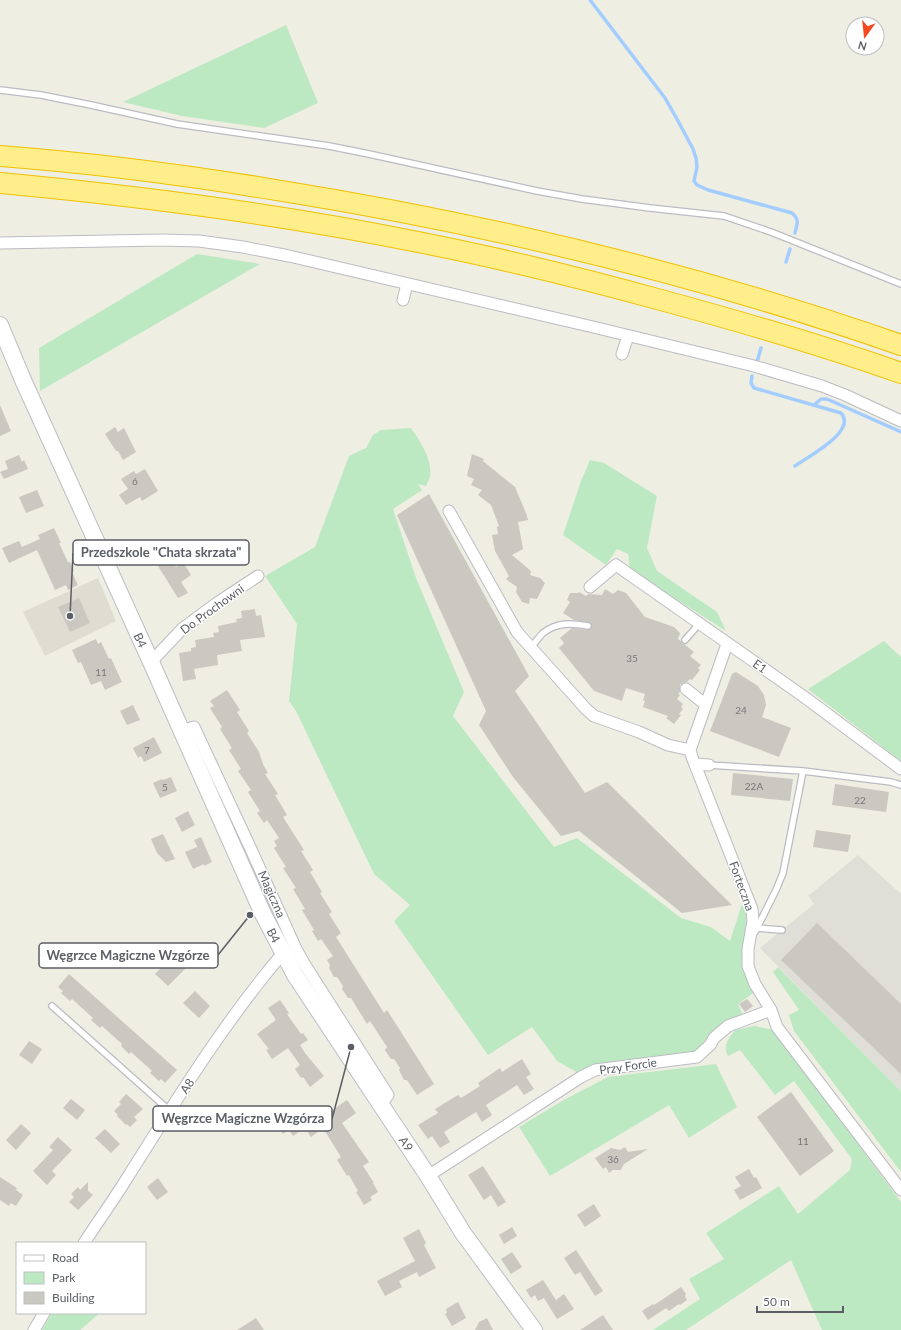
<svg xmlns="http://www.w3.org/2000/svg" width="901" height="1330" font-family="Lato,sans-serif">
<rect width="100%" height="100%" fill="#efeee3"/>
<path fill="#dfdfd7" d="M858,855l43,39v197l-141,-143 54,-44 -6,-8z"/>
<path fill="#dfddd2" d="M98,578l18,43 -71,35 -22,-44z"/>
<path fill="#bde9c2" d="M286,25l32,78 -54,25 -82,-12 -59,-14z
M197,254l63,10 -220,127 -1,-43z
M411,428c9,13 22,32 19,49 -1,3 -3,6 -4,9l-8,-2 4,6 -29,19 23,69 48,114 -11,24 101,131 23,-9 104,80 30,9 19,14 13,-40 4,12 -1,18 10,60 -18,13 5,11 -46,37 -117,22 -23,-13 -25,-34 -44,28 -94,-134 16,-16 -36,-31 -78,-163 -7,-10 8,-77 -32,-48 50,-29 34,-91 17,-8 7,-13 8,-5z
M590,460l14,3 53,33 -10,52 10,23 60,41 9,19 -96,-61 -2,-16 -11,-5 -11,16 -43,-30 18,-54z
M884,641l17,16v104l-93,-72z
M778,967l123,124v81l-107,-141 -5,-16 10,-5 -26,-38z
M755,1026l18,4 128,172v128h-79l-31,-70 -105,70h-33l47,-31 -11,-20 35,-20 -18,-26 73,-47 19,28 52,-44 2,-11 -58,-78 -19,14 -35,-45 -12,6c-6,-10 1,-18 7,-26z
M716,1064l21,43 -48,31 -20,-33 -119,71 -31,-49 43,-26 46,-24z
M52,1313h48l-20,17h-38z"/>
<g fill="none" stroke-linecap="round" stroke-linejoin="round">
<path stroke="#a3cdff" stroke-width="3.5" d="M590,0l75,98 12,21 16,30 3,9 1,9 -3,14 3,4 11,5 84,23c8,7 5,11 3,20
M786,262l4,-13
M757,362l4,-14
M752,376l-1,7 3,5 87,25c17,18 -34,44 -46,53
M814,405l7,-6h6l74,33"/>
</g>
<path fill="#cac8c0" d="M0,405l11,26 -11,5z
M115,427l3,5 6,-4 12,24 -13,8 -5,-9h-2l-11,-17z
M472,454l12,5 -1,2 32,26 11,26 2,7 -10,2 5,27 -11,6 19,16 -1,4 10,3 5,5 -8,16 -7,-1 -1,6 -7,-2 -6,-10 1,-5 -11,-8 3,-3 -14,-25 -3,-16 6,-1 -1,-7 2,-1 -8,-21 -13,-10 4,-5 -11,-5 3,-6 -7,-3z
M19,455l3,7 2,-2 4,9 -24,10 -4,-7 8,-3 -3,-8z
M145,469l13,22 -16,10 -2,-4 -14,8 -7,-10 9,-6 -7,-10 13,-8 2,3z
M37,490l7,16 -18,7 -7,-16z
M429,494l100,182 -14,15 70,102 22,-11 125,123 -50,8 -103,-82 -18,5 -48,-59 -34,-52 7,-14 -89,-196z
M54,528l7,15h-2l9,19h2l4,9 -2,1 6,13 -10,5 -2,-5 -11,5 -18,-40 -28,13 -7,-15 17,-7 3,6 18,-8 -2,-4z
M171,558l5,9 7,-5 8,13 -10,7 7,11 -10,5 -20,-32z
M605,589l8,5 5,-4 8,3 19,24 29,10 6,6 -2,6 16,13 -4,4 11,9 -3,3 2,2 -8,10 -2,-1 -3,3 -4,1 -3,2v7l-2,2 2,1 -3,4 6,5 -2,3 2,2 -4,5 2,1 -7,9 -8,-6 2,-2 -25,-9 2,-6 -2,-1 2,-6 -19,-6 -4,13 -28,-10 -35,-43 5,-5 -4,-5 12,-10 16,2 4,-3 -2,-4 -16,-3 -11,-7 7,-11 -3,-2 3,-7h8l1,-1 7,4 2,-2 14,1z
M79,598l11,25 -20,9 -12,-25z
M255,609l1,7 5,-1 4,22 -25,3 2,11 -25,4 1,10 -24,4 2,10 -13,2 -4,-28 12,-2v-3l5,-1 -1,-7 19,-3 -1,-4 6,-1 -1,-6 19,-4 -1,-3 6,-1 -1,-7z
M96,639l2,5 3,-2 8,17 2,-1 11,24 -17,8 -4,-9 -10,4 -10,-23 -3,1 -6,-13z
M736,672l22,14 6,9 2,10 -4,12 29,11 -12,29 -69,-26 22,-57z
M227,690l13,20 -3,2 12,19 -2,2 12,19 4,12 5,9 -3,1 13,20 -3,1 12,20 -4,2 21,33 -3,1 12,19 -3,2 12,20 -2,1 12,19 -3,2 12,19 -5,4 48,76 3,-3 47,74 -17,11 -10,-15h-3l-5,-10 1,-2 -6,-9h-3l-6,-9 2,-3 -17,-26 -3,3 -16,-26h-3l-6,-9 1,-3 -6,-9h-3l-5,-9 1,-3 -3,-5 6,-4 -12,-17 -3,2 -6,-10 2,-1 -12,-20 3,-1 -12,-20 3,-1 -13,-20 3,-1 -12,-19 3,-2 -3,-5 5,-3 -12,-18 -3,3 -7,-10 3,-2 -12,-19 3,-2 -13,-19 3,-2 -12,-19 3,-2 -12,-19 2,-2 -12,-19 4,-2 -4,-5z
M133,705l7,15 -13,5 -7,-14z
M154,737l8,16 -18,9 -3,-6 -3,2 -5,-10z
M733,773l60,6 -3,22 -59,-6z
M171,777l6,14 -17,7 -7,-15 9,-4 1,1z
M835,784l54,8 -3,20 -54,-7z
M188,811l7,14 -13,7 -7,-14z
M816,830l35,5 -3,17 -35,-5z
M163,834l12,25 -9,3 -9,-9 -6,-14z
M201,837l11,25 -8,4v-2l-11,5 -8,-17 12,-5 1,1 -4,-8z
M817,923l84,81v70l-120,-114z
M176,952l13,13 -21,21 -13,-12z
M69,974l108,96 -12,13 -4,-4 -2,2 -9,-8 2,-2 -21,-19 -2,2 -8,-8 1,-2 -20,-18 -2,2 -9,-8 2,-2 -21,-19 -2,2 -9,-8 2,-2 -5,-4z
M195,991l15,15 -11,12 -16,-15z
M747,999l6,7 -8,6 -6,-8z
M280,1000l9,13 -2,1 14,20 2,-1 5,7 -8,5 5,8 19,23 -14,11 -7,-10 -2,1 -6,-9 5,-4 -12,-17 -16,11 -6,-9 3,-1 -12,-15 19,-14 -8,-12z
M29,1041l13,8 -10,15 -13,-9z
M522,1059l9,15 -5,3 8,12 -10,6 -7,-10 -31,20 6,10 -10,7 -6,-10 -32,20 6,10 -10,6 -8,-12 -4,3 -10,-14 20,-12 -3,-4 23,-14 3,3 19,-12 -2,-3 22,-15 2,4z
M791,1092l43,59 -34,25 -43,-59z
M126,1094l17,15 -9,8 3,3 -7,7 -3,-3 -1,1 -9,-9 1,-1 -4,-4 7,-7 -2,-2z
M71,1099l14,11 -8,10 -14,-12z
M347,1100l9,13 -14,10 27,39 -6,4 11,17h-1l5,9 -8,5 2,3 -8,5 -8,-13 2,-1 -9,-16 -2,1 -10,-16 4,-3 -18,-29 -12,9 -6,-9 -12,8 -4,-6 -6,4 -5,-7 11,-8 2,4 20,-14 6,8 3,-2 2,2z
M21,1124l10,9 -15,17 -10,-10z
M105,1129l15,15 -9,9 -16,-15z
M58,1137l14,13 -20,21 4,4 -9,10 -14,-14 20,-21 -4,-3z
M625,1147l3,5 20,-3 -24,15 -3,6h-8l-4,3 -3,-6 -3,2 -8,-11 16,-10 9,2z
M483,1166l23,36 -8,5 -7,-12 -7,5 -16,-25z
M749,1169l5,9 2,-1 6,11 -22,12 -6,-10 7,-4 -6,-9z
M0,1177l17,11 -1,2 7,5 -7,11 -5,-3 -2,3 -9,-6z
M158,1178l10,14 -11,8 -10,-13z
M88,1182v9l5,4 -15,15 -9,-8 5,-5 -3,-3 7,-7 2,3z
M594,1204l7,12 -16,11 -8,-12z
M512,1227l5,9 -13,8 -5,-9z
M419,1229l7,14 -2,2 12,23 -17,9 -2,-5 -18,9 3,6 -17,9 -8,-15 38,-20 -12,-23z
M576,1250l27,41 -8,5 -15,-24 -5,3 -11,-17z
M512,1252l10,15 -11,7 -10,-15z
M543,1280l13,20 8,-6 10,15 -17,10 -13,-21 -6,3 -3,-6 -4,3 -5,-8z
M681,1287l5,7 -1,2 2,4 -7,5 -1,-1 -10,7 -3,-3 -18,12 -6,-9 11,-7 1,1z
M458,1302l8,16 -14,8 -7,-12 2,-1 -1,-4z
M603,1315l10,15h-33z
M256,1318l8,12h-27z
M487,1318l6,12h-18l4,-8z"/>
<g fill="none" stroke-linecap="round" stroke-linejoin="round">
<defs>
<path id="lane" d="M0,90l41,5 50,10 86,19 152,22 40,8 168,37 45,8 68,9 74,8 47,16 130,52
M685,640l14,-16
M531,647c4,-4 8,-10 12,-14 14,-11 29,-10 45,-7
M709,765l94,6 88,11 10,3
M757,928l25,2
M755,932l21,-42 7,-17 20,-102
M52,1006l118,105"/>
<path id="street" d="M0,243l162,-3 37,1 44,6 46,9 300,70 165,40 68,20 23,9 56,26
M403,300l4,-16
M622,354l6,-18
M449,511l68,121 69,77 8,7 45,16 29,13 22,5
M590,587l26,-22 187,131 98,73
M727,644l-37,106 2,7 60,152 1,12 -5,28v17l7,18 16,26 6,17 124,163
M151,662l31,-33 35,-26 41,-27
M686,689l20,16
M182,731l12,-4 56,120 46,102 9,16 83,130 -7,10
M695,764l14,1
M428,1176l153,-99 14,-7 102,-13 13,-12 4,-7 14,-12 43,-16
M84,1243c15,-23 31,-45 45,-68 48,-76 96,-154 154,-222
M34,1330l10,-17"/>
<g id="secondary">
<path id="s1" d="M0,325l23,55 128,282 112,252 32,61 133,201 35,57 71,97"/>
</g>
<path id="highway" d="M0,156c92,7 185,19 276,34 212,34 422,84 625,155
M0,183c140,13 280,31 418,59 82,16 163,36 243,58 81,22 161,45 240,73"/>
</defs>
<use href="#lane" stroke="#bbbcc3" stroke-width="8"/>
<use href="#street" stroke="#bbbcc3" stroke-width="13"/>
<use href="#secondary" stroke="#bbbec5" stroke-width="18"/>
<use href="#highway" stroke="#f2c000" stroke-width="22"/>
<use href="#lane" stroke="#fff" stroke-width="5.5"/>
<use href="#street" stroke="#fff" stroke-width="11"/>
<use href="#secondary" stroke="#fff" stroke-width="16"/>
<use href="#highway" stroke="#ffee8a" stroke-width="20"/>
</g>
<g text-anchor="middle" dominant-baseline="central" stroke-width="3" stroke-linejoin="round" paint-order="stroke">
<g font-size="10" fill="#77787c">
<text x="135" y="481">6</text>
<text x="632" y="658">35</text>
<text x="101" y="672">11</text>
<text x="741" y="710">24</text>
<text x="147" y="750">7</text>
<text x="754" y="786">22A</text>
<text x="165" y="787">5</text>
<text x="860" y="800">22</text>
<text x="803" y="1141">11</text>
<text x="613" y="1159">36</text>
</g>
<g font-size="12" fill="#5b5e65" stroke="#fff">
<text transform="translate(212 609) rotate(-36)">Do Prochowni</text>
<text stroke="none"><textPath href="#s1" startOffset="345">B4</textPath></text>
<text transform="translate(760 666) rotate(35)">E1</text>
<text transform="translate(742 886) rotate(70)">Forteczna</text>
<text transform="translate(272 894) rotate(66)">Magiczna</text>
<text stroke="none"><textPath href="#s1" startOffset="669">B4</textPath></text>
<text transform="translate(628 1066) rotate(-8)">Przy Forcie</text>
<text transform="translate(187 1086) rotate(-56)">A8</text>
<text stroke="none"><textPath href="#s1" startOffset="916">A9</textPath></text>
</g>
</g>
<path fill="none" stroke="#5b5e65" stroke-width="1.5" d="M70 616L73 553M250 915L218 955M351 1047L332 1119"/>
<g fill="#5b5e65" stroke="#fff" stroke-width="1.5">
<circle cx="70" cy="616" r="4"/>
<circle cx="250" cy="915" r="4"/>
<circle cx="351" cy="1047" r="4"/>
</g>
<g fill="#fff" stroke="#5b5e65" stroke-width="1.5">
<rect x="73" y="540" width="176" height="25" rx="4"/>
<rect x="39" y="943" width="179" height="25" rx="4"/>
<rect x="153" y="1106" width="179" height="25" rx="4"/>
</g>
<g font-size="13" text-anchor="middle" font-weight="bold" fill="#5b5e65">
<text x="161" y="557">Przedszkole "Chata skrzata"</text>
<text x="128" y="960">Węgrzce Magiczne Wzgórze</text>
<text x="243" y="1123">Węgrzce Magiczne Wzgórza</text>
</g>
<rect x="16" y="1242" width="130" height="72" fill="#ffffff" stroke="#bdbfc1"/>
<rect x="24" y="1255" width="20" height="6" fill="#ffffff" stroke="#bdbfc1"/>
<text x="52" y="1262" font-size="12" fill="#5b5e65">Road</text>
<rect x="24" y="1272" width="20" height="12" fill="#bde9c2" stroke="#bdbfc1"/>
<text x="52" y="1282" font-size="12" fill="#5b5e65">Park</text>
<rect x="24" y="1292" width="20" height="12" fill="#cac8c0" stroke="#bdbfc1"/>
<text x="52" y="1302" font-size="12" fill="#5b5e65">Building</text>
<g transform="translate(865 36) rotate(195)"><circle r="19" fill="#ffffff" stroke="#bdbfc1"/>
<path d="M0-3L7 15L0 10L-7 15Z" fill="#f64921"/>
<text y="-6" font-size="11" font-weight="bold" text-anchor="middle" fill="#5b5e65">N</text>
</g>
<path d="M757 1306v6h86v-6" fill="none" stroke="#5b5e65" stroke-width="2"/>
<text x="763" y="1306" font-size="12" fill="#5b5e65" stroke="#ffffff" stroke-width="3" paint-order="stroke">50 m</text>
</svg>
